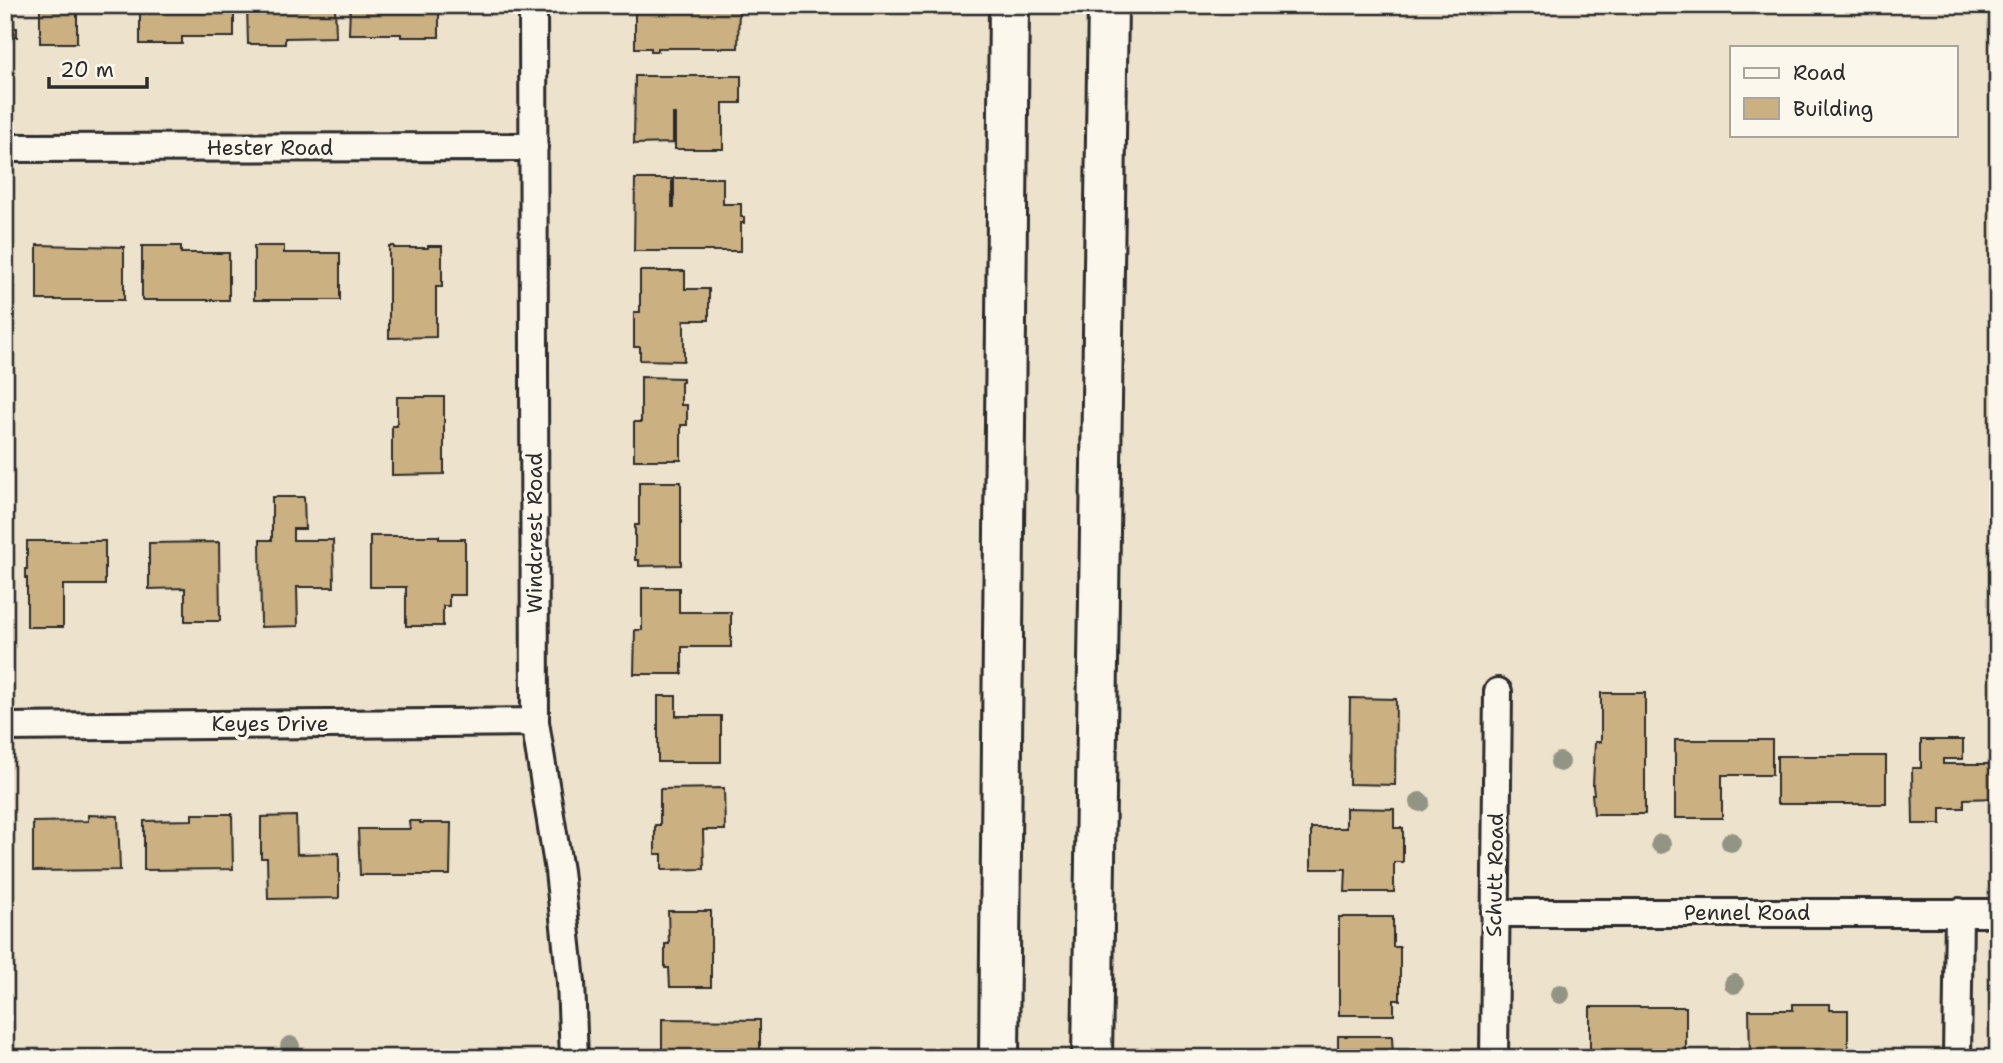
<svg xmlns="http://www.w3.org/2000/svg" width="2003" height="1063" font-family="'Shantell Sans',sans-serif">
<rect width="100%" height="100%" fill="#ede2cc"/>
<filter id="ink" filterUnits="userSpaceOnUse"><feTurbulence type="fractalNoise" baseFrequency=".0143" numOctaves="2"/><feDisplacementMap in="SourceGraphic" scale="14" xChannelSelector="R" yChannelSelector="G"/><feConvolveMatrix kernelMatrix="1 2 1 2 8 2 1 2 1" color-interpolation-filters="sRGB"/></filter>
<g filter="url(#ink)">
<path fill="#cbb181" stroke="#2b2b2b" stroke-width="2" d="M5,5h8l1,23h3v9h-12z
M40,5h79v1h-42v37h-37z
M140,5h94v32h-52v7h-42z
M247,5h88l1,32 -51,1v6h-37z
M350,5h89v32h-38v-3h-52z
M676,5h63l-1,43h-80v3h-7v-3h-16v-38h41z
M635,76h106v27h-18v46h-48v-35h-2v29l-39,1z
M674,178h49v26h18v13h3v6h-3v28h-107l1,-72h37v28h2z
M37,245l87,2v53h-87z
M142,246h39v7h48v47h-87z
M254,246h30v7h56v47h-86z
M389,246h5v2h34v-2h14v41h-6v50l-47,1z
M640,271h45v18h24v31h-25v41l-44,-1v-13h-6v-35h6z
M641,377l42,1v4h-2v23h6v20h-6v35h-47v-38h7z
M397,397h47v77l-52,1v-49h5z
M639,482h42v83l-42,1v-6h-4v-35h4z
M272,497h32l1,32h-12v11h40l1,47h-37l1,39 -37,1 -1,-87h12z
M370,536h69v3h26v56h-16v11h-6v20h-37v-39h-36z
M27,541h78v44h-42v42h-36v-49h-2v-9h2z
M219,542l1,79h-35v-33l-36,1v-46z
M642,588h37v24h52v35h-49v27h-48l1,-44h7z
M1601,693h44v121h-51l-2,-20h2l-1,-8 2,-44h6z
M658,696h18v20h45v46h-63z
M1350,698l46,1 -1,86 -46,-1z
M1675,740h97v35h-50v43h-47z
M1921,740h42v19h-20v5h55v34l-34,1v9h-23v16h-28l-1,-56h9z
M1777,756h109v48h-109z
M724,788l1,42h-22l1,39 -42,1v-16h-7v-29h5v-36z
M1346,808l48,1v19h9v34h-9v30h-49l1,-23h-35v-41h35z
M192,814h40l1,55 -89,1v-49l48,-1z
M88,815l30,1 2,54 -87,1v-49l55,-1z
M296,816l1,38 42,-1v45l-71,1 -1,-41h-6v-41z
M409,821h11v2h31l-1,52h-90l-2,-46h52z
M668,911h43v76h-41l-1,-19h-4v-24h4z
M1339,917h54v30h7v53h-6v15h-55z
M1793,1004h37v6h18v48l-98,-1 -1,-47h44z
M1590,1007h96v51h-96z
M662,1019l98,1v33h-36v5h-51v-5h-11z
M1338,1036h54l1,22h-55z"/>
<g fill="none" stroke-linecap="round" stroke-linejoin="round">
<defs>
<path id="minor" d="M533,5l2,717 24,149 12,111 3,76
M5,148l529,-1
M5,727l530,-5
M1495,913h503
M1494,1058l4,-366
M1957,1058l2,-146"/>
<path id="motorway" d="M999,1058l10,-1053
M1092,1058l16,-1053"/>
</defs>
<use href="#minor" stroke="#2b2b2b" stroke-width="32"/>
<use href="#motorway" stroke="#2b2b2b" stroke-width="44"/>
<use href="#minor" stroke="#fbf7ec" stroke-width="26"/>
<use href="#motorway" stroke="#fbf7ec" stroke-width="38"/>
</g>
<g fill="#929583">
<circle cx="1560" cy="762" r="10"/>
<circle cx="1420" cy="802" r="10"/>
<circle cx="1731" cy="842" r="10"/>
<circle cx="1661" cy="844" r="10"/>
<circle cx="1734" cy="984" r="10"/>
<circle cx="1560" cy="994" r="10"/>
<circle cx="290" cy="1046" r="10"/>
</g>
</g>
<g text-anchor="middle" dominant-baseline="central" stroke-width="7" stroke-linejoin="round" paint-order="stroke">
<g font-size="21" fill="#2b2b2b" stroke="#fbf7ec">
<text x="270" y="148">Hester Road</text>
<text transform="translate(535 533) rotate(-90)">Windcrest Road</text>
<text x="270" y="724">Keyes Drive</text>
<text transform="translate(1495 875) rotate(-89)">Schutt Road</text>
<text x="1747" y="913">Pennel Road</text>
</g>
</g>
<rect width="2003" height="1063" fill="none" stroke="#fbf7ec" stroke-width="28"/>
<rect x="14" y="14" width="1975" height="1035" fill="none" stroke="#2b2b2b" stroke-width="2.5" filter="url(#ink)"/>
<rect x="1730" y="46" width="228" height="91" fill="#fbf7ec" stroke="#a8a59f" stroke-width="2"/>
<rect x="1744" y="68" width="35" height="10" fill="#fbf7ec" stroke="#a8a59f" stroke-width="2"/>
<text x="1793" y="80" font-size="21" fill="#2b2b2b">Road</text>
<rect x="1744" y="98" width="35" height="21" fill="#cbb181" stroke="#a8a59f" stroke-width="2"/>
<text x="1793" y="116" font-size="21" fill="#2b2b2b">Building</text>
<path d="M49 77v10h98v-10" fill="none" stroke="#2b2b2b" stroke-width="3.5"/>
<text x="60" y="77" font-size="21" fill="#2b2b2b" stroke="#fbf7ec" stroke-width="5" paint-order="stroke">20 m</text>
</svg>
